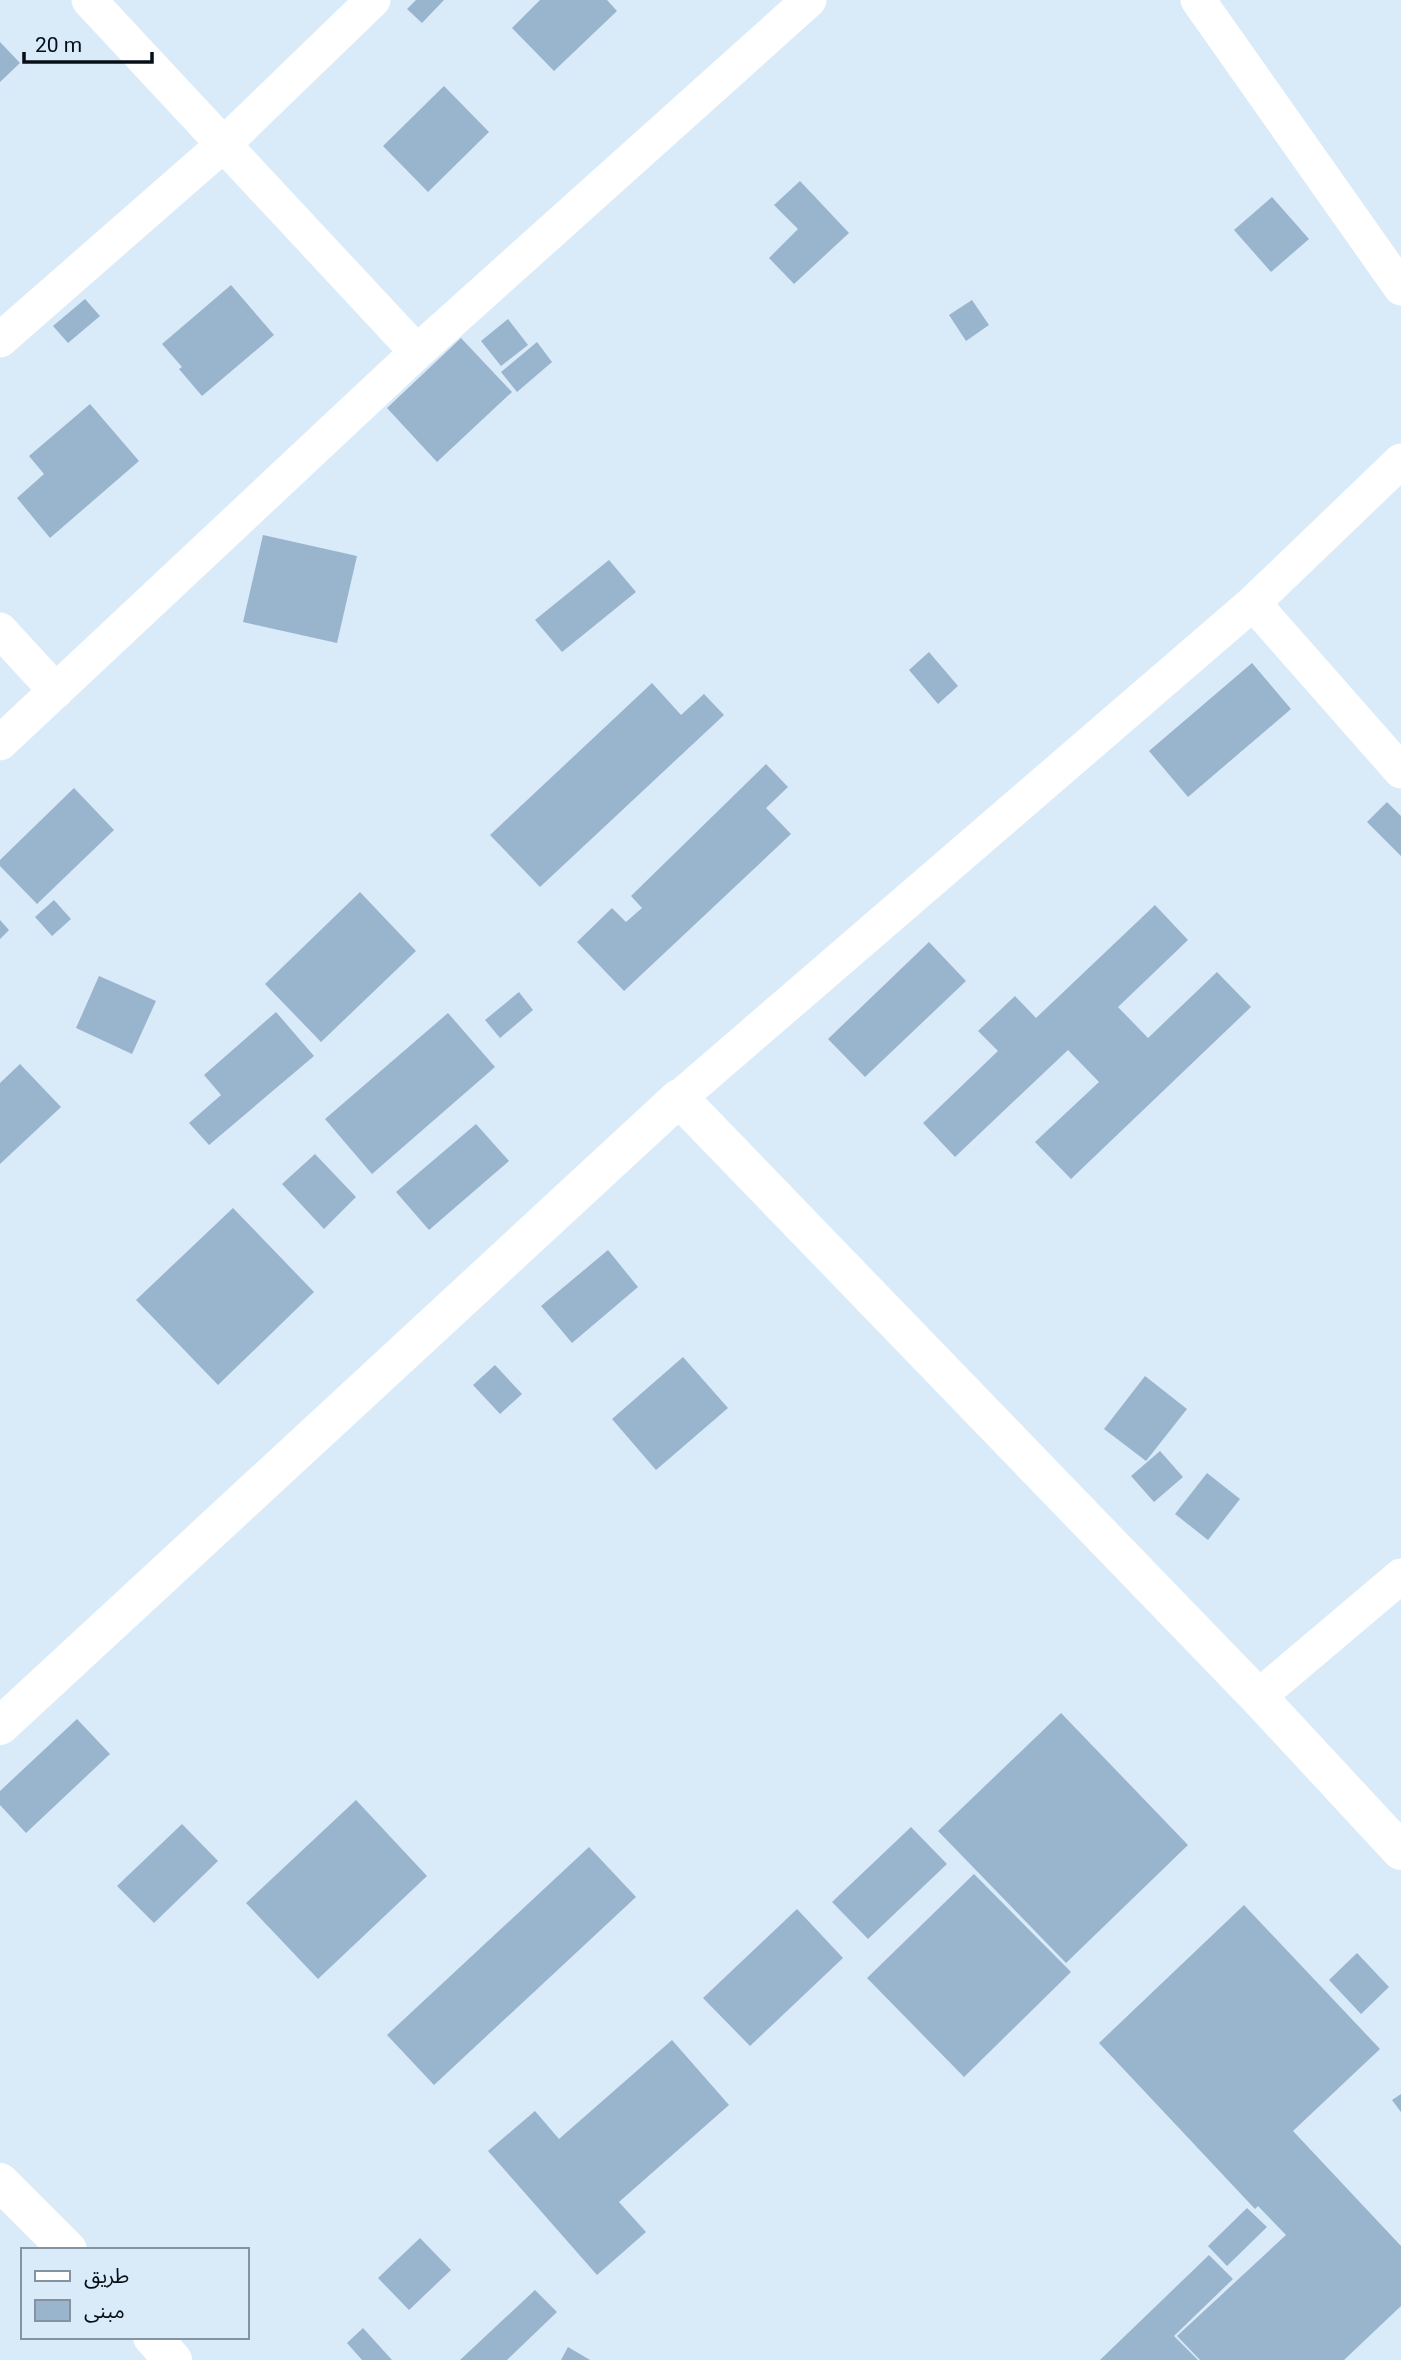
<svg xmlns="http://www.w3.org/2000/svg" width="1401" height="2360" font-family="Roboto,'Noto Sans Arabic',sans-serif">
<rect width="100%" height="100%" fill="#d9eaf9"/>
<path fill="#99b5cd" d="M416,0h28l-22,23 -15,-14z
M540,0h67l10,11 -63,60 -42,-43z
M0,42l20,21 -20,19z
M444,86l45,46 -61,60 -45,-46z
M800,181l49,52 -55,51 -25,-26 29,-29 -24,-24z
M1272,197l37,42 -38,33 -37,-42z
M231,285l43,50 -72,61 -23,-27 3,-2 -20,-23z
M85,299l15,17 -32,27 -15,-17z
M972,300l17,25 -23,16 -17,-26z
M508,319l20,26 -27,21 -20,-25z
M461,338l51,54 -75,70 -50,-54z
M537,342l15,20 -35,30 -16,-20z
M90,404l49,57 -89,77 -33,-40 27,-24 -15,-18z
M263,535l94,21 -20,87 -94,-21z
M609,560l27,32 -74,60 -27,-32z
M929,652l29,34 -20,18 -29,-34z
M1252,663l39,46 -103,88 -39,-46z
M652,683l29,32 23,-21 20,21 -184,172 -50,-52z
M766,764l22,23 -22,21 25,26 -167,157 -47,-49 35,-34 14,14 16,-14 -11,-12z
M74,788l40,42 -77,74 -37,-38v-6z
M1387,802l14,14v40l-34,-34z
M360,892l56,59 -95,91 -56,-58z
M54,900l17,19 -19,17 -17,-19z
M1155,905l33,35 -70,67 30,31 69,-66 34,35 -180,172 -36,-37 64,-60 -31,-32 -113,107 -32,-34 75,-72 -20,-20 37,-35 21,22z
M0,920l9,10 -9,9z
M929,942l37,39 -101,96 -37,-38z
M99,976l57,25 -24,53 -56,-26z
M519,992l14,18 -33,28 -15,-18z
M276,1012l38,44 -105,89 -20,-22 32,-28 -17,-20z
M448,1013l47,54 -123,107 -47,-55z
M20,1064l41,43 -61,57v-81z
M476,1124l33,37 -80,69 -33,-38z
M315,1154l41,43 -32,32 -42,-45z
M233,1208l81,84 -96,93 -82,-85z
M608,1250l30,37 -66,56 -31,-37z
M683,1357l45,51 -72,62 -44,-51z
M495,1365l27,29 -22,20 -27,-29z
M1145,1376l42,33 -41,52 -42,-32z
M1160,1451l23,26 -29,25 -23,-26z
M1207,1473l33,26 -32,41 -33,-26z
M1061,1713l127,132 -122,118 -128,-132z
M77,1719l33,35 -84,79 -26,-28v-14z
M356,1800l71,76 -109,103 -72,-76z
M182,1824l36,37 -64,62 -37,-37z
M911,1827l36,37 -79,75 -36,-37z
M589,1847l47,50 -202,188 -47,-50z
M974,1874l97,98 -107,105 -97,-99z
M1244,1905l136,144 -87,82 108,115v60l-57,54h-144l-23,-24 109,-101 -28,-29 -3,3 -156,-166z
M797,1909l46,49 -93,88 -47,-48z
M1357,1953l32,34 -28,27 -32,-34z
M672,2040l57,65 -110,97 27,30 -49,43 -109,-124 47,-40 24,28z
M1401,2094v18l-9,-12z
M1247,2208l20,19 -40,39 -19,-20z
M420,2238l31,32 -42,40 -31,-32z
M1209,2255l24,24 -59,57 24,24h-98z
M535,2290l22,22 -50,48h-47z
M363,2328l29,32h-30l-15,-17z
M568,2347l22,13h-29z"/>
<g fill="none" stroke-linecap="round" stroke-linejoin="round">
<path stroke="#fff" stroke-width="35" d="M89,0l328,352
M1198,0l203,288
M0,340l224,-196 149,-144
M1253,603l148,168
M0,630l56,61
M0,743l417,-391 392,-352
M679,1098l574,-495 148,-142
M1258,1697l143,-121"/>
<path stroke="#fff" stroke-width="38" d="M0,1726l679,-628 579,599 143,154"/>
<path stroke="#fff" stroke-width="38" d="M0,2182l68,68
M152,2337l21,23"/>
</g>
<rect x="21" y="2248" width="228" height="91" fill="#d9eaf9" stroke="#85929f" stroke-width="2"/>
<rect x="35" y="2271" width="35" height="10" fill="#ffffff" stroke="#85929f" stroke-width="2"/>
<text x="84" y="2283" font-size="21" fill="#060f17">طريق</text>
<rect x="35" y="2300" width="35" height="21" fill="#99b5cd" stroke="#85929f" stroke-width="2"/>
<text x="84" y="2318" font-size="21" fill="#060f17">مبنى</text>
<path d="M24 52v10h128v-10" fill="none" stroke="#060f17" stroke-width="3.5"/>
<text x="35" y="52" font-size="21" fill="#060f17" stroke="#d9eaf9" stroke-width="5" paint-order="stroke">20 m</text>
</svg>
